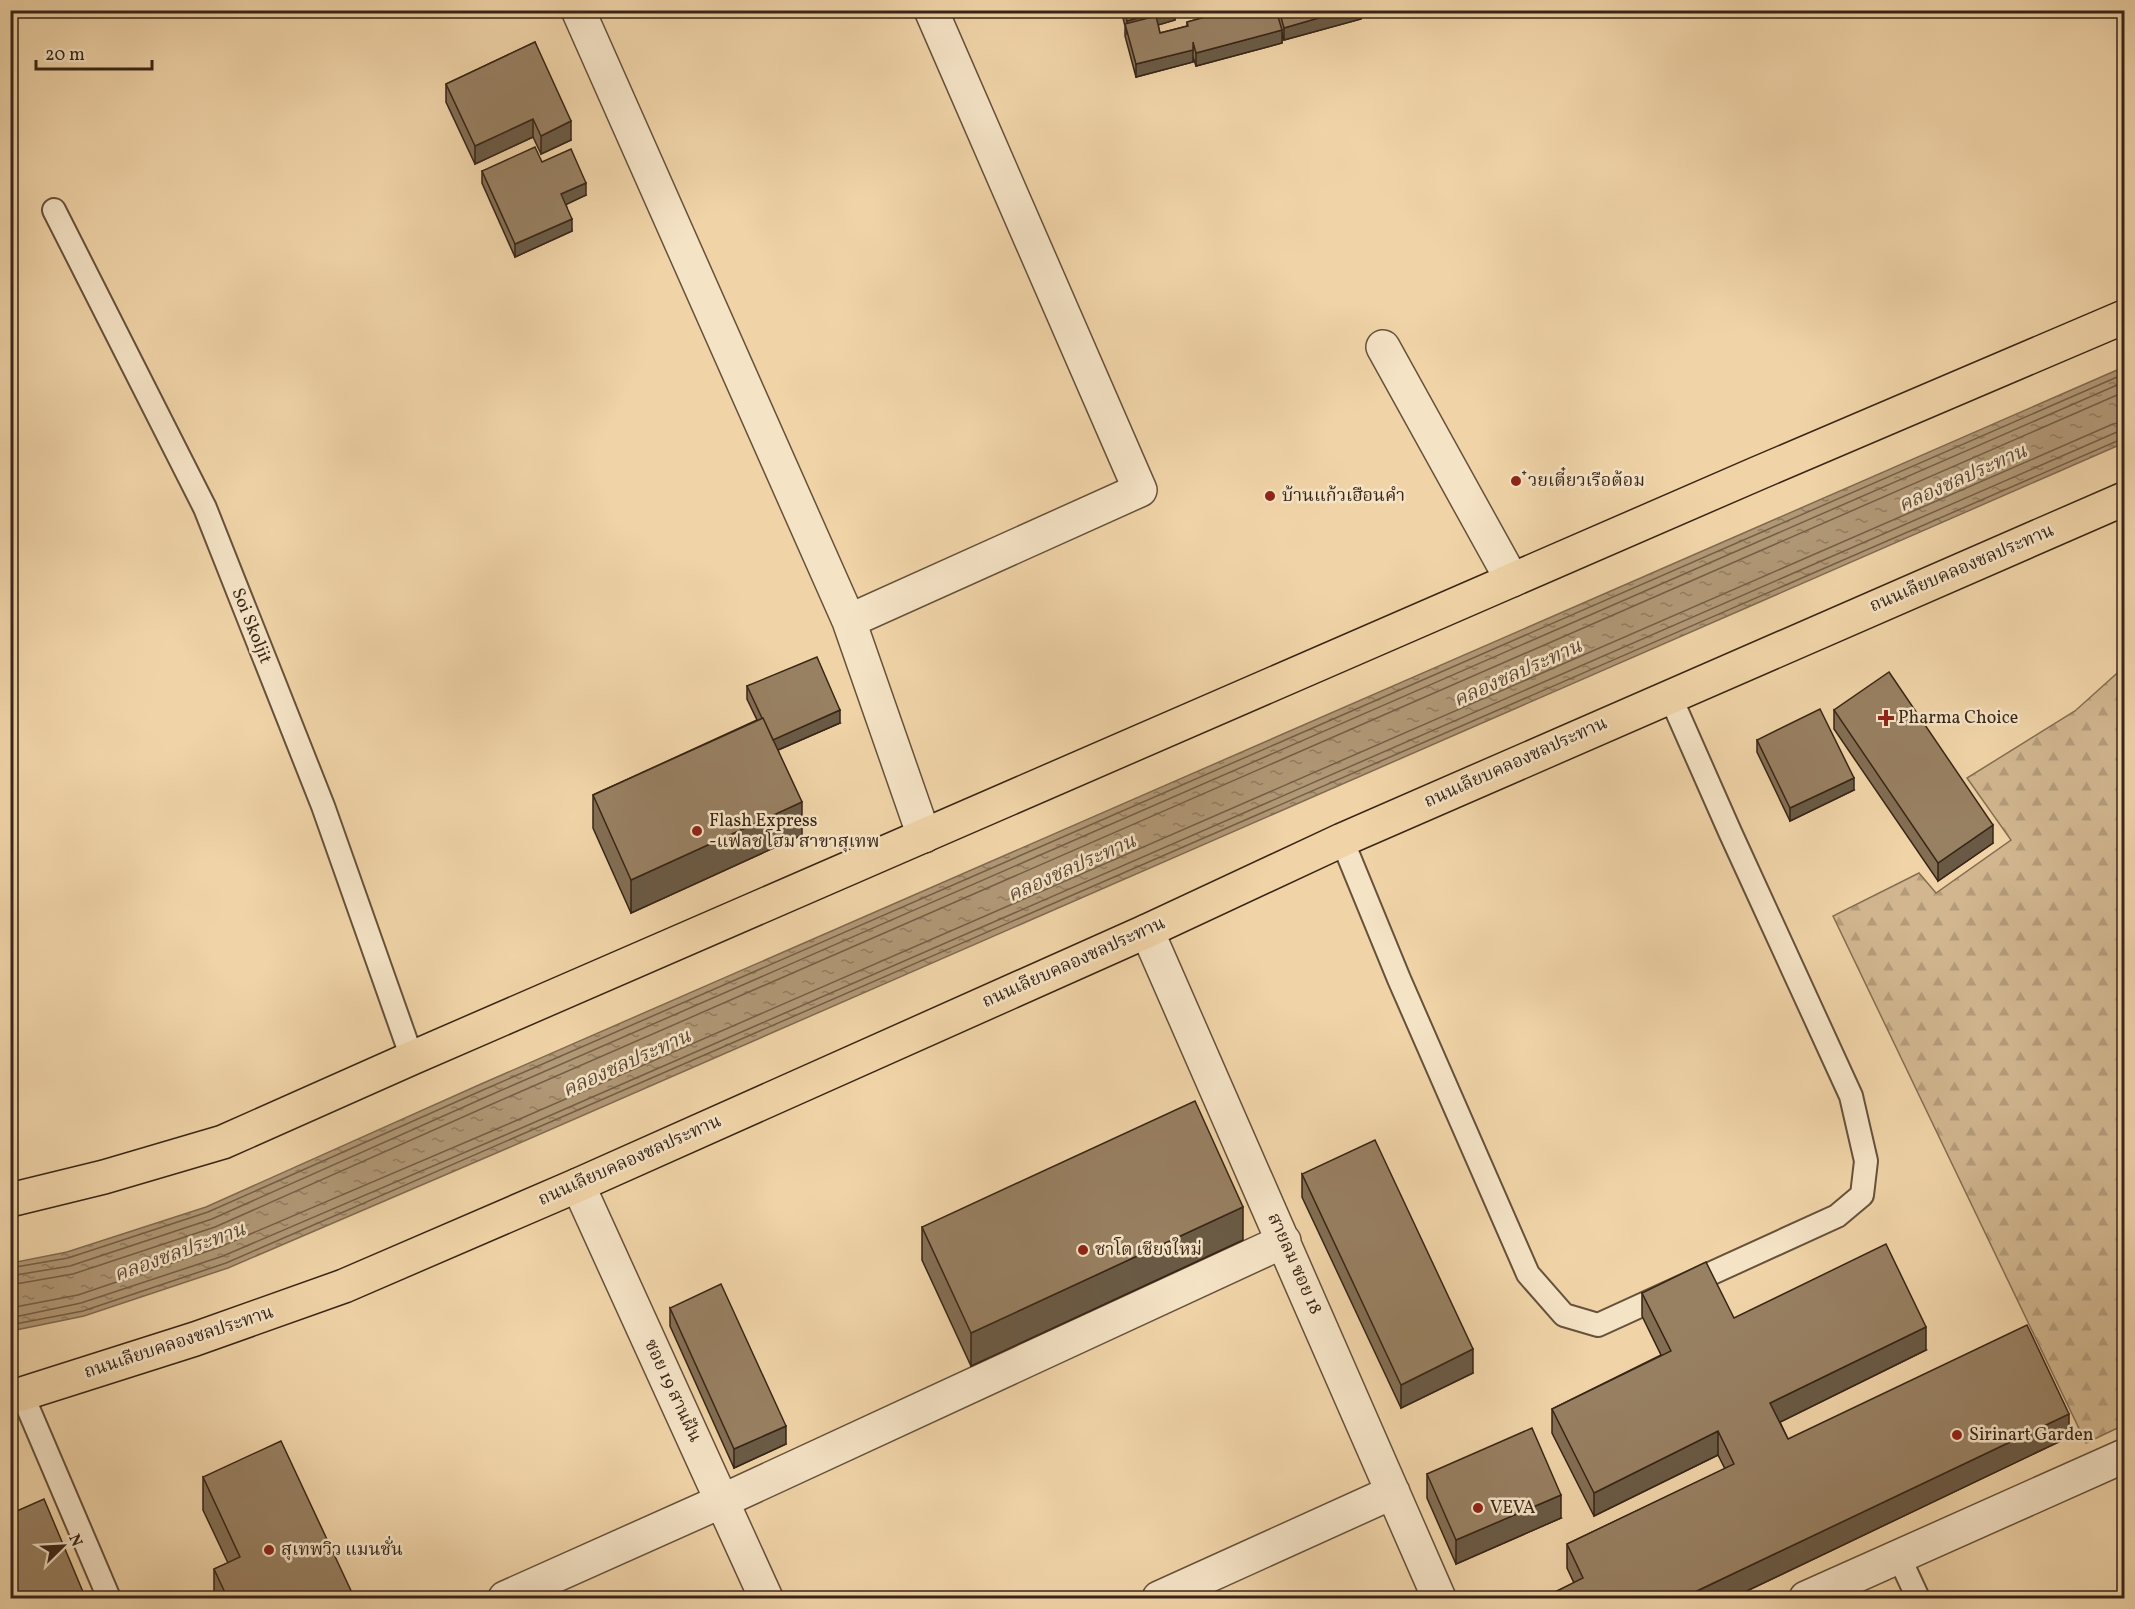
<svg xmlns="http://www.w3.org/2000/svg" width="2135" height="1609" font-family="Vollkorn,'Noto Serif Thai',serif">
<defs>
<pattern id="forest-firs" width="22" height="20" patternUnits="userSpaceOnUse" patternTransform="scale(1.5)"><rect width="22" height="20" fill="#d1b68f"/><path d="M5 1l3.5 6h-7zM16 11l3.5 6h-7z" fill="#b49c7b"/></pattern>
<pattern id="water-ripples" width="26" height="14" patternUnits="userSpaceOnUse" patternTransform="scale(1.5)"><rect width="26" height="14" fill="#b19876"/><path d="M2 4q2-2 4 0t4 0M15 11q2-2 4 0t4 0" fill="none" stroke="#917c60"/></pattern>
</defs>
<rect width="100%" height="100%" fill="#f0d4a8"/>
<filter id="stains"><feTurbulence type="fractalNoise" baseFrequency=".00333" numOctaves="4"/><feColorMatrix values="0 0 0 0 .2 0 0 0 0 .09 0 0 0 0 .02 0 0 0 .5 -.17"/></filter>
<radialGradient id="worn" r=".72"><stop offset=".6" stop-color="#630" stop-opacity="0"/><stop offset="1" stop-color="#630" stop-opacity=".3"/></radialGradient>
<path fill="url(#forest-firs)" stroke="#846e52" stroke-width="1.5" d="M2124,667v758l-38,18 -253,-527 86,-43 17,20 75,-53 -44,-62 108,-67z"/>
<path fill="url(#water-ripples)" stroke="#816a50" stroke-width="1.5" d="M2124,367v76l-1616,705 -280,120 -144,48 -73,15v-68l56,-11 139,-45 275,-123z"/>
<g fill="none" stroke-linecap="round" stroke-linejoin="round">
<path stroke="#745e46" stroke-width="1.5" d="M10,1268l58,-10 140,-46 275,-122 1641,-716
M10,1276l60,-10 142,-47 274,-122 1638,-715
M10,1285l63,-11 142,-47 275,-122 1634,-713
M10,1308l68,-13 142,-48 279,-119 1614,-704 11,-2
M10,1318l71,-15 142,-47 280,-120 1614,-704 7,-1
M10,1325l73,-14 143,-48 1898,-825"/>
<defs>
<path id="lane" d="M54,210l151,298 118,298 89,252
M1342,840l57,139 129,295 36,41 34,10 239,-109 25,-21 4,-34 -15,-65 -121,-264 -60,-136
M22,1394l87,204
M1899,1557l19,41"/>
<path id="street" d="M578,10l271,611 75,215
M1383,347l129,233
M849,621l291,-131 -209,-480
M1147,931l292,667
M578,1185l188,413
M505,1598l217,-97 562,-260
M1159,1598l234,-106
M1806,1598l318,-142"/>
<path id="primary" d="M10,1200l94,-23 119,-35 189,-84 1344,-584 368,-157
M10,1395l12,-1 173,-55 149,-53 234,-101 569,-254 195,-91 782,-341"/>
</defs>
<use href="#lane" stroke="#66513a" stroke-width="26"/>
<use href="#street" stroke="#66513a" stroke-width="36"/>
<use href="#primary" stroke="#382516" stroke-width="36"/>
<use href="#lane" stroke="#f5e3c6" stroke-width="22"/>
<use href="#street" stroke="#f5e3c6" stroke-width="33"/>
<use href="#primary" stroke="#f0d4a8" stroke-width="33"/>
</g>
<path fill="#836e54" stroke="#382516" stroke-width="1.5" d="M1121,10h54v10l-17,5 2,8 27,-7v-4l44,-12h130v9l-77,21 -2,-8v11l-86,23 -3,-9v5l-57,15 -11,-41v-10z
M535,42l36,98 -30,14 -8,-17 -58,27 -29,-62v-18z
M542,162l44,33 -20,9 6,27 -57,26 -33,-74v-12z
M747,686l93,37 -62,27 24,85 -171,78 -38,-85v-33l164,-75 -10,-21z
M1834,710l159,133 -55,38 -104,-152z
M1757,740l97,50 -64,31 -33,-69z
M1302,1174l171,199 -72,35 -99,-211z
M922,1227l321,13 -272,126 -49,-106z
M1642,1293l92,25 192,32 -146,72 8,17 281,-2 -339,162h-189l33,-16 -7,-15v-24l158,-75 -7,-14 -124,61 -42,-83v-24l109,-54 -19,-39z
M670,1308l116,136 -52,24 -64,-142z
M2124,1467v19l-2,-6v-12z
M1427,1474l134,44 -105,46 -29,-66z
M203,1477l150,122h-139v-30l14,-6 -25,-53z"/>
<path fill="#6a5a45" stroke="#382516" stroke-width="1.5" d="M1165,10h10v10l-48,14v-13z
M1346,10h15v9l-77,21v-12z
M1282,30v13l-86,23v-13z
M1193,50v12l-57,15v-13z
M533,119v18l-58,27v-18z
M571,121v19l-30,14v-18z
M586,183v12l-25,12v-13z
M572,219v12l-57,26v-13z
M840,710v13l-69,30v-13z
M1854,778v12l-64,31v-13z
M802,802v33l-171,78v-33z
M1993,825v18l-55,38v-18z
M1243,1207v33l-272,126v-33z
M1926,1327v23l-156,77v-24z
M1473,1349v24l-72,35v-23z
M2069,1414v23l-339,162h-50z
M786,1426v18l-52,24v-19z
M1718,1431v24l-124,61v-23z
M1561,1495v23l-105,46v-24z"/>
<path fill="#988062" stroke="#382516" stroke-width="1.5" d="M1124,10h41l-38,11z
M1231,10h45l6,20 -86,23 -3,-11v8l-57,14 -11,-40 31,-8 4,17 28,-7 -1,-4z
M1279,10h67l-62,18z
M535,42l36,79 -30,15 -8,-17 -58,27 -29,-62z
M535,147l7,15 29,-13 15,34 -25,11 11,25 -57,25 -33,-73z
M817,657l23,53 -67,30 -10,-22h-1l-15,-32z
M1889,672l104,153 -55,38 -104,-153z
M1820,709l34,69 -64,30 -33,-68z
M763,718l39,84 -171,78 -38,-85z
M1195,1101l48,106 -272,126 -49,-106z
M1375,1140l98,209 -72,36 -99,-211z
M1886,1244l40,83 -156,76 18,36 239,-114 42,89 -389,185h-139l42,-21 -16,-34 167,-80 -16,-33 -124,62 -42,-84 119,-58 -29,-58 64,-31 28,56z
M721,1284l65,142 -52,23 -64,-141z
M1532,1428l29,67 -105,45 -29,-66z
M281,1441l72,154 -7,4h-118l-14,-30 26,-12 -37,-80z
M44,1499l42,100h-76v-85z"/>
<g fill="#8f2418" stroke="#f5e3c6" stroke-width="2">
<circle cx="1516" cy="481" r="6"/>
<circle cx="1270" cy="496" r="6"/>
<path d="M1883 709h6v6h6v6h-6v6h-6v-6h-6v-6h6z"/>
<circle cx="697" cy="831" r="6"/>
<circle cx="1083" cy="1250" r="6"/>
<circle cx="1957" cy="1435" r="6"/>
<circle cx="1478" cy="1508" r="6"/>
<circle cx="269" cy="1550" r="6"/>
</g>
<g text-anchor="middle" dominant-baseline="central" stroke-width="5" stroke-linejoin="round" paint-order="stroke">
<g font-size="18" fill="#382516" stroke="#f5e3c6" text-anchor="start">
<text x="1528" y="481">๋วยเตี๋ยวเรือต้อม</text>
<text x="1282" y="496">บ้านแก้วเฮือนคำ</text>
<text x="1898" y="718">Pharma Choice</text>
<text x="709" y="821">Flash Express<tspan x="709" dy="21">-แฟลช โฮม สาขาสุเทพ</tspan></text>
<text x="1095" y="1250">ชาโต เชียงใหม่</text>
<text x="1969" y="1435">Sirinart Garden</text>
<text x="1490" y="1508">VEVA</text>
<text x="281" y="1550">สุเทพวิว แมนชั่น</text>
</g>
<g font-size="18" fill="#382516" stroke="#f5e3c6">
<text transform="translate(1962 569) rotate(-23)">ถนนเลียบคลองชลประทาน</text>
<text transform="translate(251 626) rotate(68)">Soi Skoljit</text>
<text transform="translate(1516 763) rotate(-24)">ถนนเลียบคลองชลประทาน</text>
<text transform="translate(1074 963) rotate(-24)">ถนนเลียบคลองชลประทาน</text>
<text transform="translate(630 1161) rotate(-24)">ถนนเลียบคลองชลประทาน</text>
<text transform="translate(1294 1264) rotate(66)">สายลม ซอย 18</text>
<text transform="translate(179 1343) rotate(-18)">ถนนเลียบคลองชลประทาน</text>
<text transform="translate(672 1391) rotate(65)">ซอย 19 สานฝัน</text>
</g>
<g font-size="20" font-style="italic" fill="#5c4833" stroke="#f5e3c6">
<text transform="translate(1963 479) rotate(-24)">คลองชลประทาน</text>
<text transform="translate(1518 674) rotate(-24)">คลองชลประทาน</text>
<text transform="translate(1072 869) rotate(-24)">คลองชลประทาน</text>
<text transform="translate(627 1064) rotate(-24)">คลองชลประทาน</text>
<text transform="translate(180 1253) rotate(-20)">คลองชลประทาน</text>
</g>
</g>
<rect width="2135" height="1609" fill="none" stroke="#f0d4a8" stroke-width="36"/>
<rect x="12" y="12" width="2111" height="1585" fill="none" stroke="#382516" stroke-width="3"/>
<rect x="18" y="18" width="2099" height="1573" fill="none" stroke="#382516" stroke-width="1.5"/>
<g transform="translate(63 1546) rotate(66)" stroke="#f5e3c6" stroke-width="4.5" paint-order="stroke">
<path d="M0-4.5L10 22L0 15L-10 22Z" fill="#382516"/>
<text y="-9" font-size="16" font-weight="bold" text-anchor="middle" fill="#382516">N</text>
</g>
<path d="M36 60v9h116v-9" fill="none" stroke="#382516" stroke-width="3"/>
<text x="45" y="60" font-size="18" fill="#382516" stroke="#f5e3c6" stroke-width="4.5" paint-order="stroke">20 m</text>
<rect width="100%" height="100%" filter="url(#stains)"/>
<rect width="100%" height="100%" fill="url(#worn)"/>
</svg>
